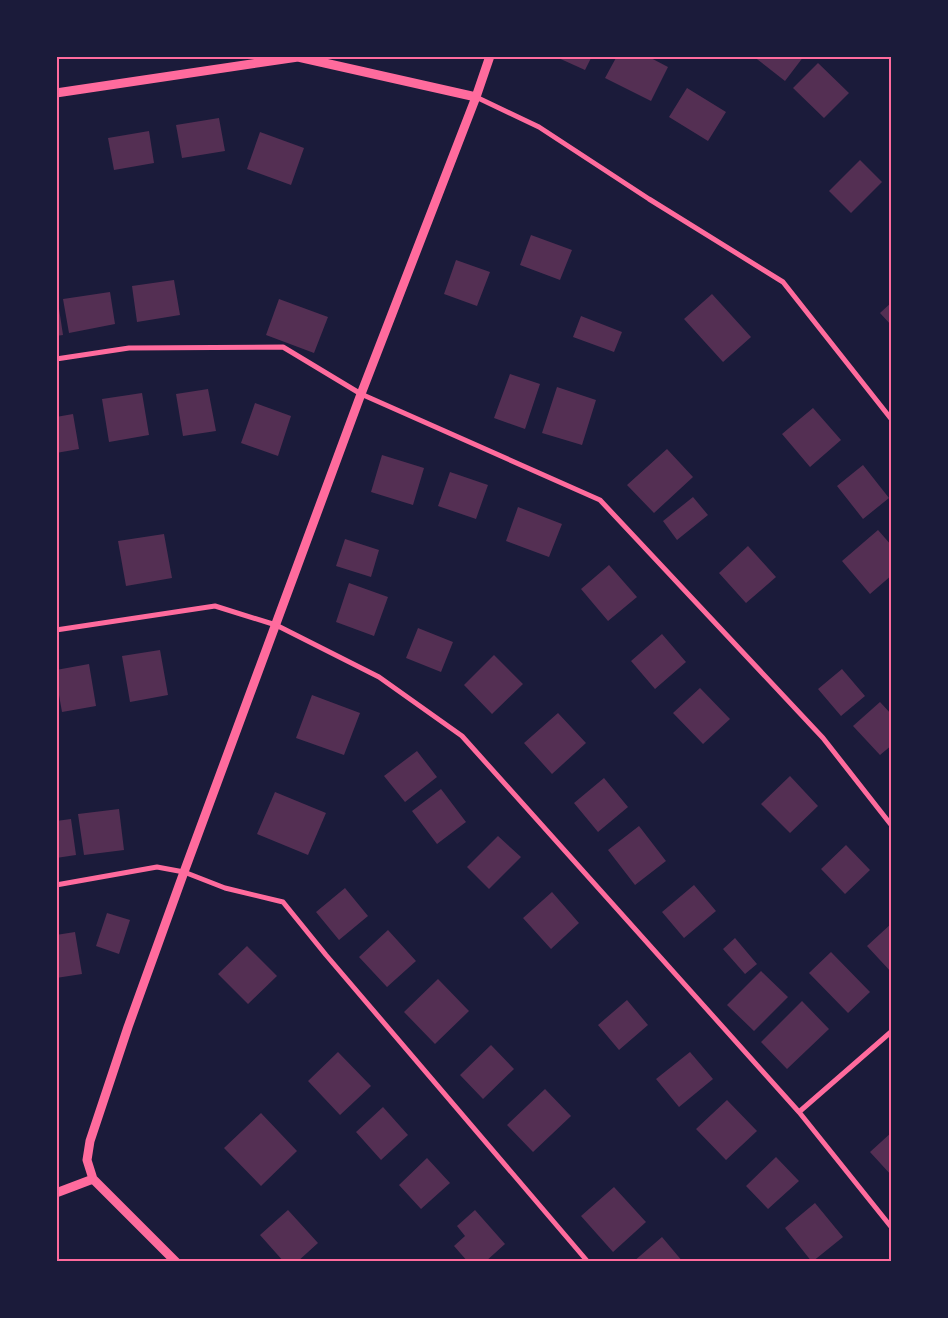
<svg xmlns="http://www.w3.org/2000/svg" width="948" height="1318" font-family="'Golos Text',sans-serif">
<rect width="100%" height="100%" fill="#1b1b3a"/>
<path fill="#542f53" d="M554,56h38l-7,14z
M617,56h30l21,11 -17,34 -46,-23z
M753,56h51l-19,25z
M818,63l31,30 -25,25 -31,-30z
M687,88l39,24 -18,29 -39,-24z
M219,118l6,33 -43,7 -6,-33z
M149,131l5,32 -40,7 -6,-32z
M260,132l44,16 -13,37 -44,-16z
M860,160l22,22 -31,31 -22,-22z
M531,235l41,15 -12,30 -40,-15z
M456,260l34,12 -13,34 -33,-12z
M174,280l6,35 -43,7 -5,-36z
M110,292l5,32 -46,9 -6,-34z
M712,294l39,43 -28,25 -39,-43z
M279,299l49,18 -14,36 -48,-18z
M58,302l5,33 -7,1v-33z
M892,302v24l-12,-13z
M581,316l41,16 -8,20 -41,-15z
M510,374l30,10 -15,45 -31,-11z
M557,387l39,13 -14,45 -40,-12z
M208,389l8,42 -33,5 -7,-42z
M142,393l7,42 -40,7 -7,-43z
M255,403l36,13 -13,40 -37,-13z
M813,408l28,32 -31,27 -28,-33z
M73,414l6,35 -23,4v-36z
M667,449l26,28 -39,36 -27,-28z
M382,455l42,13 -11,37 -42,-13z
M863,465l26,33 -26,21 -26,-33z
M450,472l38,13 -12,34 -38,-13z
M693,497l15,18 -31,25 -14,-19z
M518,507l44,17 -13,33 -43,-16z
M878,530l14,16v29l-22,19 -28,-33z
M164,534l8,44 -46,8 -8,-45z
M345,539l34,11 -8,27 -35,-11z
M748,546l28,31 -30,26 -27,-30z
M609,565l28,32 -29,24 -27,-32z
M349,583l39,14 -14,39 -38,-14z
M418,628l35,14 -12,30 -35,-14z
M662,634l24,28 -31,27 -24,-28z
M160,650l8,45 -38,7 -8,-46z
M494,655l29,29 -31,30 -28,-29z
M89,664l7,42 -34,6 -6,-34v-8z
M842,669l23,27 -24,20 -23,-27z
M700,688l30,31 -27,25 -30,-31z
M312,695l48,18 -16,42 -48,-17z
M880,702l12,13v30l-12,10 -27,-29z
M558,713l28,30 -34,31 -28,-31z
M417,751l20,26 -32,25 -21,-26z
M790,776l28,30 -28,27 -29,-29z
M604,778l24,29 -30,25 -24,-29z
M441,789l25,33 -29,22 -25,-33z
M275,792l51,21 -18,42 -51,-21z
M119,809l5,41 -40,5 -6,-41z
M71,819l5,36 -20,3v-37z
M639,826l27,35 -31,24 -27,-35z
M498,836l23,21 -32,32 -22,-22z
M846,845l24,25 -25,24 -24,-25z
M694,885l22,26 -32,27 -22,-26z
M345,888l23,28 -29,24 -23,-28z
M552,892l27,31 -28,26 -28,-31z
M107,913l23,7 -11,34 -23,-8z
M892,923v50l-25,-27z
M388,930l28,31 -29,26 -28,-30z
M75,932l7,42 -26,4v-43z
M735,938l22,26 -12,10 -22,-25z
M247,946l30,30 -29,28 -30,-30z
M831,952l39,40 -22,21 -39,-40z
M761,971l27,26 -34,34 -27,-26z
M438,979l31,32 -34,33 -31,-32z
M627,1000l21,25 -29,25 -21,-25z
M802,1001l27,28 -42,40 -26,-27z
M491,1045l23,24 -31,30 -23,-24z
M338,1052l33,34 -31,29 -32,-34z
M690,1052l23,27 -34,28 -23,-28z
M545,1089l26,27 -38,36 -26,-27z
M727,1100l30,31 -31,29 -30,-31z
M383,1107l25,28 -27,25 -25,-28z
M261,1113l36,38 -36,35 -37,-38z
M892,1132v44l-22,-24z
M776,1157l23,24 -31,28 -22,-23z
M427,1158l23,25 -29,26 -22,-24z
M614,1187l32,35 -33,30 -32,-36z
M815,1203l28,34 -31,25 -27,-34z
M288,1210l30,33 -21,19h-13l-24,-27z
M475,1210l30,34 -20,18h-17l-14,-16 11,-10 -8,-10z
M662,1237l21,25h-50z"/>
<g fill="none" stroke-linecap="round" stroke-linejoin="round">
<path stroke="#ff6b9d" stroke-width="5" d="M476,97l63,30 110,72 134,83 109,138
M56,359l73,-11 154,-1 78,47 239,106 223,238 69,88
M56,630l159,-24 61,19 103,52 83,59 337,376 93,116
M56,885l101,-18 27,5 41,16 58,14 43,53 262,307
M799,1112l93,-81"/>
<path stroke="#ff6b9d" stroke-width="9" d="M56,93l242,-36 178,40
M93,1179l-6,-19 3,-19 38,-114 56,-155 177,-478 115,-297 14,-41
M56,1193l37,-14 83,83"/>
</g>
<rect width="948" height="1318" fill="none" stroke="#1b1b3a" stroke-width="115"/>
<rect x="58" y="58" width="832" height="1202" fill="none" stroke="#ff6b9d" stroke-width="2"/>
</svg>
